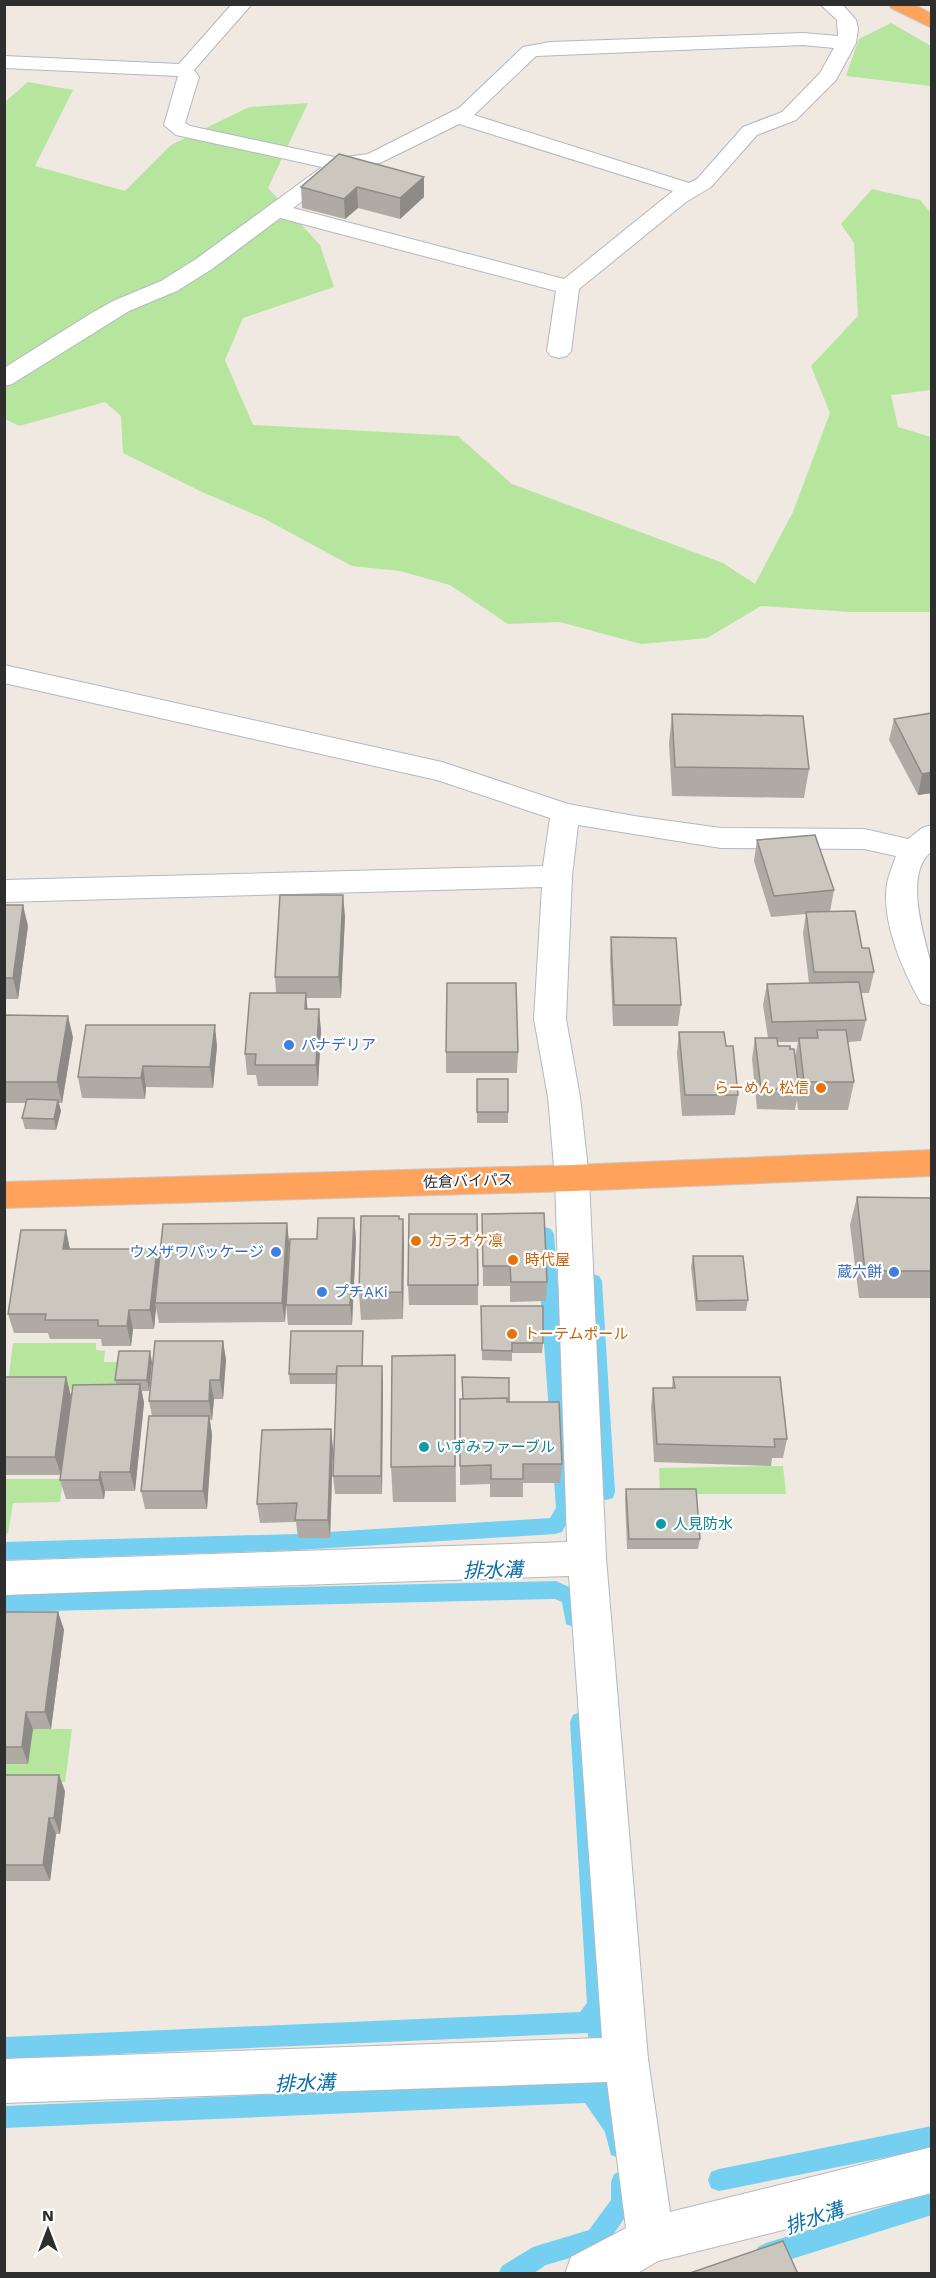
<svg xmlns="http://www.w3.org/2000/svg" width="936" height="2278" font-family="'Work Sans','Noto Sans JP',sans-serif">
<rect width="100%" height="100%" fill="#efe9e1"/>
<path fill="#b6e59e" d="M891,23l40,23v40l-85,-10 13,-37z
M28,82l45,8 -38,76 90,25 46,-46 78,-38 59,-4 -40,85 52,57 14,42 -91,31 -18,42 28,65 205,11 54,48 211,79 32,21 38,-72 37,-99 -19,-47 47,-50 -4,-73 -13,-19 31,-35 48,11 11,13v177l-40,5 7,32 33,10v175h-80l-90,-6 -54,32 -66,6 -81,-22 -52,2 -58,-39 -50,-14 -48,-5 -89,-48 -61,-26 -79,-39 -2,-37 -16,-14 -86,24 -14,-7v-317z
M13,1343h83v7l9,1 -1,11h15l-3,27 -109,1z
M783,1466l3,28h-126l-1,-26z
M5,1479h58l-3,23 -47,1 -5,30 -3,1z
M33,1729h39l-7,53h-60l-1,-18h24z"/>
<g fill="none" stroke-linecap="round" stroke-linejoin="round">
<path fill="#75cff0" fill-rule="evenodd" d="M545,1227l6,2 3,5 20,275 -12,23 -7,2 -258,16 -293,10v-18l293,-8 253,-16 6,-10 -20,-274 3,-5z
M593,1274l6,2 3,5 13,211 -2,6 -7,2 -7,-2 -2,-6 -13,-211 3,-5z
M556,1581l22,10 5,27 -3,6 -7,3 -7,-3 -4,-22 -7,-3 -551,13v-18z
M580,1712l7,3 3,7 19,284 3,96 17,38 1,7 -3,8 -8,3 -8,-3 -6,-23 -20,-29 -581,25v-22l585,-25 -1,-48 -584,26v-22l576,-25 7,-9 -17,-281 3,-7z
M932,2126v22l-213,43 -8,-3 -3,-8 3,-8 8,-3z
M622,2171l8,3 3,8 2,21 -31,45 -58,17 -13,9h-35l4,-8 31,-19 56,-17 22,-30v-18l3,-8z
M932,2192v23l-166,52 -8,-4 -4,-8 4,-8 8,-4z"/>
<defs>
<path id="minor" d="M232,4h20l-58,66 5,7 -14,46 5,3 149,32 29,-4 91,-46 64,-61 27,-5 253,-9 35,3 -1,-16 -17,-16h22l14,16 2,9 -2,14 -20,37 -40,40 -39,15 -46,52 -25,15 -107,87 -8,62 -4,5 -8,2 -8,-2 -4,-5 9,-60 -276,-73 -68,51 -35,22 -48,20 -117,73 -8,2v-18l86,-54 23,-13 48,-20 35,-22 126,-92 -146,-32 -12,-10 14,-49 -174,-8v-12l175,8zM803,45l31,3 -14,25 -38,39 -39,15 -46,52 -8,4 -215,-68 62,-59zM459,124l214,67 -109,88 -271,-71 52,-39 35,-6z
M4,665l438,97 126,42 66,12 87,12 143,1 44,10 14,-11 10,-3v26c-29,22 -8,84 -1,113 3,13 1,29 1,42l-11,-3c-18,-32 -40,-81 -34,-120 2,-9 6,-18 9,-27l-32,-7 -143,-1 -143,-23 -6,51 -6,143 14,78 9,81 17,380 42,501 22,153 262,-65v46l-274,68 -22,13h-71l6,-17 55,-29 -19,-146 -603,21v-44l598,-21 -33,-462 -565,19v-34l563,-19 -12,-364 -7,-81 -14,-78 8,-132 -538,15v-22l539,-14 7,-48 -113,-38 -433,-97z"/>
<path id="highway" d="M889,4h24l19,10v14l-41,-20z
M932,1150v26l-360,15 -568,17v-26l568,-17z"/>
</defs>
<use href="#minor" stroke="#b4b7c1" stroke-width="2"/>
<use href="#highway" stroke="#c9c9c9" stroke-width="2"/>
<use href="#minor" fill="#fff" fill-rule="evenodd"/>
<use href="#highway" fill="#ffa35c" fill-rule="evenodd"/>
</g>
<path fill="#afaba4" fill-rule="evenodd" d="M424,177v20l-24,22 -42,-11 -13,11 -43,-11 -1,-21z
M932,713v80l-14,2 -29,-55 5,-21z
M672,714l137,55 -5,29 -132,-2 -3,-53z
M757,840l77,50 -4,22 32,36 12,24 -5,21h-8l5,27 -5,21 -13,1 6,40 -6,28h-50l-1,-10 -2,10 -38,-1 -5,-50 3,-21h13l-5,-33 4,-21 42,-1 -6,-50 3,-19 -35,3 -17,-56zM778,1042h20l-3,15 -5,-8 -12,-3z
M4,905l24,21 -10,73h-14z
M345,916l-4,82h-35l1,11 14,21 -3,56h-60l-2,-11h-9l-2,-21 31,-61 -1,-16z
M611,937l70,68 -3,21h-65l-3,-68z
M4,1015l69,22 -11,66h-3l2,8 -5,19 -31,-1 -3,-11 4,-15h-22z
M679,1032l47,14 12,49 -3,20 -53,1 -5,-63z
M217,1046l-4,42 -67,-1 -1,12 -63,-1 -4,-21z
M446,1052h72l-1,21h-71z
M477,1079l31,33v11h-31z
M857,1197l75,1v100h-73l-9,-73z
M482,1214l65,68 -1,19 -36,1v-16h-27z
M354,1218l2,21 -4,86h-64l-2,-20 31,-66z
M399,1219h4l1,28 -1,72 -42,1 -2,-27z
M287,1223l2,20 -4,79 -126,1 -3,-15 -2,21h-21l-2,17h-29l-1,-7h-51l-2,-6h-34l-6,-19 58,-84 4,19 89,14z
M693,1256l55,44 -2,11h-50l-5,-44z
M408,1285h70v20h-69z
M481,1306l62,37 -1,10h-30v8l-30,-1z
M223,1341l3,19 -3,39h-9l-2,21h-2l2,15 -5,74h-62l-4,-18 11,-75 -3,-15z
M363,1341v25h19l1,20 -1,108h-47l-2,-18 3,-92h-46l-1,-10z
M455,1355l1,147h-63l-2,-35z
M152,1362l-3,29h-7l2,12 -9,88h-30l-1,8h-38l-6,-19 56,-96 -1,-4z
M4,1377h62l5,19 -10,79h-57z
M673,1377l114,62 -4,19h-11l-1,8 -117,-4 -3,-55 2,-19h19z
M460,1399l49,3 53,62 -2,19h-37v14h-33v-13l-30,1z
M333,1448l-3,90h-32l-2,-16 -36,1 -3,-19z
M626,1489l74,50 -2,10h-71l-2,-50z
M4,1612h54l6,18 -13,99h-18l-5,35h-24z
M4,1775l61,16 -5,43h-4l-6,47h-44l-2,-4z"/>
<path fill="#8e8b86" d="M424,177v20l-24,22v-21z
M357,187l1,21 -13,11 -1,-20z
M932,772v21l-14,2 4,-21z
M343,895l2,21 -4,82 -2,-21z
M23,905l5,21 -10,73 -5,-21z
M306,993l2,21 -3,-5z
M319,1009l2,21 -3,56 -2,-21z
M68,1016l5,21 -11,66 -5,-21z
M215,1025l2,21 -4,42 -3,-21z
M143,1066l3,21 -1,12 -4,-21z
M58,1100l3,11 -5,19 -2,-11z
M354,1218l2,21 -4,86 -2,-20z
M403,1219l1,28 -1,72 -1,-27z
M287,1223l2,20 -4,79 -3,-19z
M66,1230l4,20 -7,-1z
M157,1249l4,20 -6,34 1,5 -2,21 -4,-19z
M129,1310l4,19 -2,17 -4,-20z
M223,1341l3,19 -3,39 -3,-19z
M150,1351l2,11 -3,29 -2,-11z
M382,1366l1,20 -1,108 -1,-18z
M66,1377l5,19 -10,79 -6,-18z
M210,1380l4,19 -2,21 -3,-19z
M140,1384l4,19 -9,88 -5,-19z
M209,1416l3,19 -5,74 -4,-18z
M331,1429l2,19 -3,90 -2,-18z
M100,1472l5,19 -1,8 -5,-19z
M58,1612l6,18 -13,99 -6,-17z
M26,1712l7,17 -5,35 -6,-17z
M59,1775l6,16 -5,43 -6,-16z
M49,1818l7,16 -6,47 -7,-16z"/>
<path fill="#cbc7bf" stroke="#8e8b86" stroke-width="1.5" d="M339,154l85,23 -24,21 -43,-11 -13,12 -43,-12z
M932,713v59l-10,2 -28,-55z
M672,714l131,2 6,53 -134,-2z
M815,835l19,55 -60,6 -17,-56z
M280,895h63l-4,82h-64z
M4,905h19l-10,73h-9z
M855,911l7,37h7l5,24h-60l-8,-60z
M611,937l65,1 5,67h-67z
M859,982l7,38 -94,2 -5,-38z
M447,983h69l2,69h-72z
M250,993h56l-1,16h14l-3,56h-61l1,-11h-11z
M4,1015l64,1 -11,66h-53z
M86,1025h129l-5,42 -67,-1 -2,12 -63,-1z
M817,1030h29l8,52h-50l-5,-44h19z
M679,1032h45l2,14h7l5,49h-53z
M755,1038h22l1,8h12v3h4l5,40h-38z
M477,1079h31v33h-31z
M27,1099l31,1 -4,19 -32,-1z
M857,1197l75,1v73h-67z
M544,1213l3,69h-36l-1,-16h-27l-1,-52z
M409,1214h68l1,71h-70z
M361,1216h38v3h4l-1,73 -43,1z
M318,1218h36l-4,87h-64l4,-66h27z
M287,1223l-5,80h-127l8,-79z
M21,1230h45l-3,19h94l-7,61h-21l-2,16h-29v-6h-53l1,-6h-38z
M693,1256h50l5,44 -51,1z
M481,1306h62v37h-31v8l-30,-1z
M291,1331h72l-1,35h-25l-1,8h-47z
M155,1341h68l-3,39h-10l-1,21h-60z
M119,1351h31l-3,29h-32z
M455,1355v111l-64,1 1,-111z
M337,1366h45l-1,110h-48z
M4,1377h62l-11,80h-51z
M462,1377l47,1v24h-2v-4l-44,1z
M673,1377h107l7,62h-13l1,8 -118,-3 -4,-56h22z
M140,1384l-10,88h-30l-1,8h-39l13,-95z
M507,1398v4h52l3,62h-39v15h-32v-14l-31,1v-67z
M149,1416h60l-6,75h-62z
M331,1429l-3,91h-33l2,-17 -40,1 5,-74z
M626,1489h70l4,50h-71z
M4,1612h54l-13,100h-19l-4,35h-18z
M4,1775h55l-5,43h-5l-6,47h-39z
M783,2241l15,33h-108v-1z"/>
<g fill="#3f7fe0" stroke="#fff" stroke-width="2">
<circle cx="289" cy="1045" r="6"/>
<circle cx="276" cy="1252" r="6"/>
<circle cx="894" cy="1272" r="6"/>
<circle cx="322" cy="1292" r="6"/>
</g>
<g fill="#e8710a" stroke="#fff" stroke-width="2">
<circle cx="821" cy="1088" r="6"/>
<circle cx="416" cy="1241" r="6"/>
<circle cx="513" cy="1260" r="6"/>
<circle cx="512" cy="1334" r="6"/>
</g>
<g fill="#0f9aa8" stroke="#fff" stroke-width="2">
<circle cx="424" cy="1447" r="6"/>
<circle cx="661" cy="1524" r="6"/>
</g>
<g text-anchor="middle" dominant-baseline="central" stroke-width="4.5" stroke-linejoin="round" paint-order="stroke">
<g font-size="15" fill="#366cbe" stroke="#fff" text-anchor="start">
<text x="301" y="1045">パナデリア</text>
<text x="264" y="1252" text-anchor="end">ウメザワパッケージ</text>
<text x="882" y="1272" text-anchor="end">蔵六餅</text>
<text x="334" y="1292">プチAKi</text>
</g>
<g font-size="15" fill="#c56008" stroke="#fff" text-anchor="start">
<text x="809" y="1088" text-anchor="end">らーめん 松信</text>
<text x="428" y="1241">カラオケ凛</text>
<text x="525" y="1260">時代屋</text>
<text x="524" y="1334">トーテムポール</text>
</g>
<g font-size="15" fill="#2e2e2e" stroke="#fff">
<text transform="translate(468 1181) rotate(-2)">佐倉バイパス</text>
</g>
<g font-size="15" fill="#0d838f" stroke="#fff" text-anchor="start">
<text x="436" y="1447">いずみファーブル</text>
<text x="673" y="1524">人見防水</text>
</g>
<g font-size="20" font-style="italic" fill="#0d6fa3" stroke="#fff">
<text transform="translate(493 1570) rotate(-1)">排水溝</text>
<text transform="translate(305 2083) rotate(-2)">排水溝</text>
<text transform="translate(814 2218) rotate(-18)">排水溝</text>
</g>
</g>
<rect width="936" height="2278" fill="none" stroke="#2e2e2e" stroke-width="12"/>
<g transform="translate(48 2230)" stroke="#ffffff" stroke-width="4.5" paint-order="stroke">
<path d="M0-4.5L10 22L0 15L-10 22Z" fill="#2e2e2e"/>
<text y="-9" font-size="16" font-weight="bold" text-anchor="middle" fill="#2e2e2e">N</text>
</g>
</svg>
